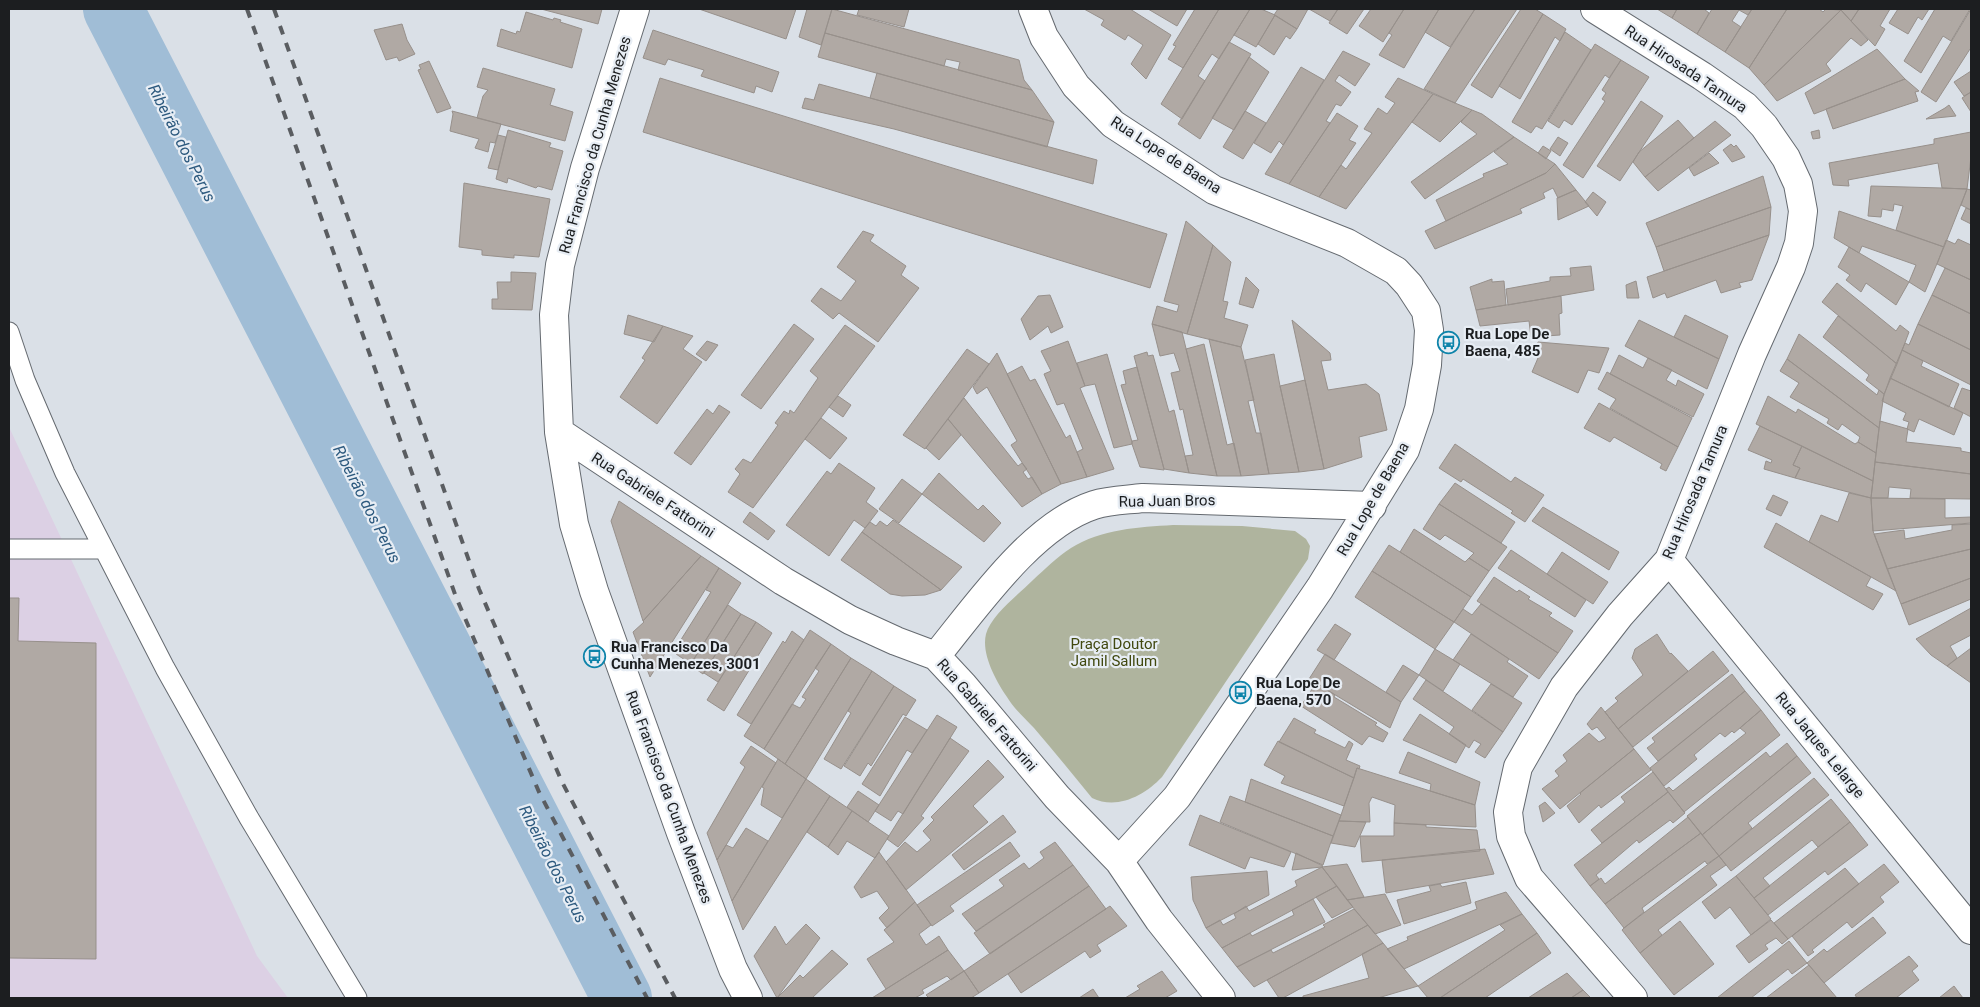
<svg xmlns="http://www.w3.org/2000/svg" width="1980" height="1007" font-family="Roboto,sans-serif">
<rect width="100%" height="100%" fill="#dae0e7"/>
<path fill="#dcd0e4" d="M9,427l248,529 31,42h-279z"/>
<path fill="#afb49e" d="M1173,525l69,1 53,5 11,8 4,7 -2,13 -146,218c-18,19 -45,33 -70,21 -19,-23 -38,-47 -58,-70 -9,-10 -20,-19 -27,-31 -11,-16 -26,-43 -21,-63 5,-19 33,-40 47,-54 12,-11 24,-23 38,-32 30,-19 68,-21 102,-23z"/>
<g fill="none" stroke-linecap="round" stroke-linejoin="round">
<path stroke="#a0bdd6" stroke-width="60" d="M113,9l509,989"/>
</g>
<path fill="#b0a9a4" stroke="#97908b" d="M541,9h61l-4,15z
M699,9h97l-10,30z
M807,9h25l-11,36 -22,-8z
M832,9l187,51 5,20 8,10 -74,-20 2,-8 -14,-3 -2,7 -119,-33z
M859,9h50l-5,18 -47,-12z
M1084,9h46l41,26 -25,44 -15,-15 12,-19 -15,-10 -3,5 -24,-15 3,-5z
M1148,9h39l-10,17z
M1195,9h24l-36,59 -15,-9 8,-13 -3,-1z
M1219,9h31l-31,50 -7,-5 -14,22 7,5 -23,38 -21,-15z
M1250,9h11l14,6 -19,32 -22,-12z
M1278,9h30l-11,20 -23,-14z
M1309,9h29l-8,12z
M1338,9h26l-17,25 -18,-11z
M1371,9h33l-21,33 -24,-16z
M1404,9h35l-35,59 -25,-13 13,-20 -3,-2z
M1439,9h36l-25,38 -25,-15z
M1475,9h42l-62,94 -31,-14z
M1521,9h14l8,5 -51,84 -21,-13z
M1657,9h20l-5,9z
M1677,9h27l5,4 -12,21 -25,-16z
M1712,9h40l-4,6 -9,-5 -7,11 9,6 -16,25 -28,-18z
M1752,9h35l-38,59 -24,-16z
M1787,9h32l4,3 3,-3 15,1 -77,75 -15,-17z
M1840,9h19l-8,12z
M1859,9h31l-10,17 5,3 -10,17 -24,-25z
M1898,9h31l-7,11 -4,-3 -10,17 -19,-11z
M1935,9h35l-19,32 -8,-5 -22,37 -17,-12z
M1971,9v41l-1,-1 -34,53 -15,-10z
M1841,10l27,30 -7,6 -10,-8 -25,26 5,7 -54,30 -13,-16z
M526,12l27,8 1,-2 7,2 -1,2 22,7 -10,39 -75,-22 4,-17 15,5 1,-3 3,1z
M1543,14l23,15 -6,12 -5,-4 -35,62 -21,-13z
M1275,15l22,14 -7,10 -4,-3 -12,19 -16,-11z
M402,24l5,16 8,14 -16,7 -2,-4 -11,3 -12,-30z
M653,30l126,42 -7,20 -16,-6 -2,7 -53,-17 3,-6 -36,-11 -3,6 -22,-7z
M1565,32l26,18 -49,79 -6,-3 -5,7 -19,-11 1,-2z
M825,33l207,57 22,32 -236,-65z
M1229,42l22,12 -1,2 -50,83 -22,-15z
M1595,44l26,16 -12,18 -4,-3 -33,50 -8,-5 -5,8 -11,-7z
M1877,49l28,30 -91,35 -9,-21z
M1343,51l27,13 -15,22 -16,-11 -4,6 16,11 -10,14 -5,-2 -10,17 4,2 -41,61 -24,-10z
M1249,57l20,15 -35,58 -22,-12z
M1621,60l28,17 -66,101 -20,-13 42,-64 -3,-2 4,-6 -4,-3z
M429,61l22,47 -14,5 -19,-43 3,-1 -2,-4z
M1301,67l23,13 -41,65 -4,-4 -8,12 -17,-10z
M483,68l72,21 -5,16 23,7 -8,29 -88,-23 6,-22 5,-6 -11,-3z
M1971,71v21l-7,4 -10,-14z
M877,73l177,49 -7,25 -177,-49z
M660,78l507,156 -17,54 -507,-156z
M1398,78l35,16 -87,115 -27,-12 22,-32 5,4 26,-36 -8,-4 14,-21 9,6 8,-11 -10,-6z
M1905,79l14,12 -4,1 3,9 -85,28 -7,-20z
M819,84l278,76 -4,24 -199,-55 -92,-21 3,-10 9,2z
M1971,92v20l-9,-14z
M1433,94l39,16 -32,32 -28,-20z
M1641,101l22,15 -43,65 -23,-15z
M1949,105l7,11 -30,3 19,-11z
M1472,110l10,4 32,23 -89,62 -14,-17 66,-48 -16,-12z
M452,111l49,13 -6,19 -5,-1 -2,10 -13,-4 4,-9 -29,-8 3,-17z
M1245,111l21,12 -23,36 -20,-12z
M1337,113l21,13 -9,14 7,3 -37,54 -30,-13z
M1678,120l16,18 -49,39 -12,-15 6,-10z
M1715,121l16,14 -73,56 -13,-14z
M508,130l43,13 -2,4 14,4 -11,39 -14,-4 -2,2 -28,-10 -1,5 -11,-4z
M1819,130l1,8 -7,1 -2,-7z
M1971,132v25l-4,32 -25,-1 -4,-25 -90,17 1,6 -16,-1 -4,-22 105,-19v-5z
M498,135l8,2 -8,33 -10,-2z
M1514,137l41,27 -9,9 -100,48 -10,-21 48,-23 -1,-3 25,-10 -14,-12z
M1558,137l10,6 -8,13 -10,-7z
M1731,144l3,3 2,-2 9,12 -13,5 -9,-12z
M1543,146l8,5 -5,8 -8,-6z
M1709,153l10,10 -25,13 -5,-8z
M1555,164l21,26 -18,8 -5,-10 -10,5 2,5 -25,11 2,4 -87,36 -10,-18 121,-58z
M1763,176l8,31 -115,40 -10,-24z
M464,183l86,16 -11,58 -25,-2v3l-32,-3v-5l-23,-3z
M1871,186l71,2 25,1 -23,58 -48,-17 7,-24 -9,-2 -1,7 -11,-2 -1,8 -13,-1z
M1967,189l4,1v20l-10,-5z
M1576,190l13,16 -31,14 -1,-22z
M1593,192l13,10 -9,14 -12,-14z
M1771,207l-2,28 -105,36 -8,-24z
M1966,208l5,2v14l-10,-5z
M1839,211l105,36 -19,45 -16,-10 7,-17 -54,-19 -3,7 -25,-15z
M1186,221l27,24 -26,89 -35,-10 5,-18 20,6 2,-7 -15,-4z
M863,231l11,4 -4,6 36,25 -5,9 18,13 -41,54 -39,-29 -6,6 -22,-18 10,-13 20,13 15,-20 -19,-14z
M1769,235l-17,45 -13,3 2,4 -20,6 -5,-13 -49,18 -2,-5 -12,5 -6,-21z
M1958,239l13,6v35l-34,-16 9,-24 9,4z
M1213,245l18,17 -8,39 5,1 -4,16 24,7 -7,22 -54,-13z
M1849,247l60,35 -13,23 -30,-22 -5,9 -15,-12 4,-5 -12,-8z
M1591,266l3,24 -86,15 -2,-16 44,-8v-4l21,-1 -1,-8z
M1945,268l26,12v34l-39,-19z
M511,272l25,1 -4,37 -40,-1v-10h6l-1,-17h14z
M1246,277l13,13 -6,18 -14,-4z
M1492,279v3l12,-1 2,24 -30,5 -6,-23z
M1636,281l3,17h-12l-1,-13z
M1837,283l59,48 4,-6 9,7 -12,32 -75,-62z
M1050,295l13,32 -12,6 -3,-7 -18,14 -9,-21 17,-23z
M1932,295l39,19v36l-53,-26z
M1561,296l1,17 -3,1 1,21 -29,2 -2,-16 -49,5 -4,-16z
M628,315l35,11 -9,16 -30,-8z
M1685,315l43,21 -9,23 -45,-22z
M1838,316l59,48 -13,30 -18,-14 3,-5 -46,-38z
M1292,320l38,33 1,7 -10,1 7,29 38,-6 13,10 8,36 -28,7 3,20 -38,12z
M1639,320l80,39 -12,30 -82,-43z
M794,324l20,15 -53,70 -20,-14z
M1152,324l30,8 35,144 -28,-3 -4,-17 8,-1 -10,-46 -3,1 -9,-37 9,-2 -6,-18 -14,3z
M1918,324l53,26v35l-69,-35 3,-7 4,2z
M845,325l30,21 -122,162 -25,-16 12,-18 -5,-5 8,-10 8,4 27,-38 -3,-2 9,-12 5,3 1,-4 4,3 24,-35 -8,-7z
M663,326l30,10 -10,13 19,13 -45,62 -37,-27 25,-37 -3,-2z
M1799,334l78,61 2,-5 5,4 -5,34 -92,-69z
M1209,339l32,8 13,53 -6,1 8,32h5l8,41 -28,2z
M707,341l11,4 -12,16 -10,-7z
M1068,341l17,45 -5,2 34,81 -27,8 -10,-25 6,-3 -19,-46 -7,2 -13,-31 7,-3 -10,-20z
M1538,342l71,6 -10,25 -11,-3 -10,23 -46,-21 6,-14 -5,-3z
M1204,344l23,101 7,-2 7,33h-24l-31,-127z
M967,349l22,15 -64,85 -22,-14z
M1902,350l21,11 -2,5 38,18 -10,23 -59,-29z
M1147,352l1,4 5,-1 16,57 5,-2 15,63 -25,-4 -30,-113z
M997,353l64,131 -19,10 -31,-49 6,-4 -30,-54 -10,7 -4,-7z
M1107,354l25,88v2l-18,4 -19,-64 -10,2 -8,-23z
M1274,354l6,32 19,86 -30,2 -24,-114z
M1619,355l24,13 5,-10 24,12 -6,10 10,6 2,-6 26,14 -11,23 -83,-43z
M1787,359l92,69 -3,25 -18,-11 2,-5 -18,-13 -4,6 -11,-7 2,-4 -39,-22 9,-14 -19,-12z
M1022,366l8,15 5,-2 31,59 4,-3 17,42 -26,7 -54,-110z
M1137,367l27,102v1l-24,-3 -8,-23v-3l6,-1 -17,-55 5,-1 -3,-13z
M1607,372l85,46 -14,29 -68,-39 6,-9 -18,-10z
M1890,378l73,35 -9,22 -35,-16 -5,13 -7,-3 2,-7 -6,-2 3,-7 -24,-12z
M1305,380l19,89 -25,3 -19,-86z
M1962,388l9,3v26l-17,-9z
M838,396l13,9 -8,12 -14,-10z
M1768,396l28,17 2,-4 57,35 3,-2 18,11 -3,28 -117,-57z
M964,398l54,68 4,-3 5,6 -4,3 5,7 4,-2 10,17 -20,13 -74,-88z
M1599,403l79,44 -12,24 -6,-3 2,-4 -48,-27 -4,5 -26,-14z
M719,405l11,7 -39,53 -17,-12 33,-44 6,5z
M821,418l26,20 -17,21 -25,-20z
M948,419l13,16 -22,25 -13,-12z
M1880,421l28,8 -2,13 55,6v3l10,2v21l-96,-12z
M1760,426l42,20 -9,19 7,3 -5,10 -31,-9 2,-8 5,2 1,-3 -24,-10z
M1455,444l56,38 4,-5 29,18 -19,27 -14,-9 2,-2 -50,-32 -2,3 -22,-14z
M1802,446l71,35 -2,17 -76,-20 5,-10 -7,-3z
M1875,462l96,12v25l-61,-1 1,-9 -22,-2 -1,11h-17z
M839,463l36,25 -9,14 12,9 -13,17 -11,-8 -25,36 -43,-31 41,-54 4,3z
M939,473l39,37 5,-5 18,18 -17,19 -62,-48z
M902,479l20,15 -23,29 -20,-14z
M1455,483l60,39 -14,21 -62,-39z
M1849,493l22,5 2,33 23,60 -87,-49 12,-27 17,7z
M1773,495l15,7 -7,14 -15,-7z
M1871,498l74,1v19l26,-1v6l-98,8z
M619,501l82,55 -58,65 -32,-100z
M1439,504l68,43 -18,24 -20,-13 5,-5 -29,-18 -5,5 -17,-11z
M1543,507l76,45 -10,18 -77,-49z
M750,512l25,19 -7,9 -25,-18z
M893,520l69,47 -21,23 -79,-58 8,-10 6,4 4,-5 7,5z
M1776,523l95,54 -5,9 17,8 -10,16 -109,-63z
M1971,524v25l-84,20 -13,-35 30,-4 1,9 47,-9v-5z
M1414,529l51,33 4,-4 20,13 -18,26 -71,-45z
M862,532l79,58 -16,5 -23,1 -12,-2 -49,-34z
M1389,545l82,52 -17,25 -82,-51z
M1971,549v29l-70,26 -14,-35z
M1511,550l75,50 -11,17 -77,-49z
M1562,552l46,30 -15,22 -46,-30z
M701,556l18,12 -69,109 -17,-45 11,-10 -1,-1z
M719,568l22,15 -50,81 -15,-10 4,-6 -3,-2 34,-54 -5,-2z
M1372,571l82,51 -19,27 -80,-52z
M1494,577l23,15 2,-2 11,7 -2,2 24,14 -3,3 24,15 -15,22 -81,-52z
M1971,578v21l-62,26 -8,-21z
M9,598h10l-1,43 78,2v316l-87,-1z
M1481,604l77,49 -19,26 -85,-57 9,-13 9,6z
M728,605l13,9 -38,60 -13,-9z
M1971,608v27l-21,11 7,12 -10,8 -16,-11 -15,-16z
M741,614l15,8 -38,60 -14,-9z
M756,622l16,11 -48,78 -17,-11z
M1335,624l16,10 -17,26 -17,-10z
M810,630l21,14 -67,105 -20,-13z
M792,631l12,9 -53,84 -14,-9 46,-74 2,2z
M1471,634l38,25 -2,3 21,14 -15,21 -60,-37z
M1657,634l13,20 1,-1 17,18 -70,58 -13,-17 13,-11 -3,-3 28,-23 -11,-17 3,-9z
M831,644l20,14 -66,106 -21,-15 28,-45 8,4 6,-9 -4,-2 17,-26 -4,-3z
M1971,648v35l-24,-17z
M1435,649l25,15 -17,27 -24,-16z
M1713,651l16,20 -96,76 -15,-18z
M1325,654l76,48 -11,26 -81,-49z
M851,658l21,13 -66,108 -21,-15z
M1403,665l16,10 -18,27 -15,-10z
M872,671l22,15 -53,83 -17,-10 27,-46 -3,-2z
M1732,674l13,17 -87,70 -11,-13 8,-6 -3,-4z
M1426,680l77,52 -18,26 -10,-6 6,-8 -7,-4 -5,8 -20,-14 5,-7 -41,-28z
M1316,683l19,12 -1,2 43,26 -2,2 13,8 -5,9 -14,-6 -7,9 -61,-39z
M1491,684l31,19 -19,29 -31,-22z
M894,686l22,14 -10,16 -3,-2 -32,52 -3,-3 -8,13 -16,-10z
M1745,691l16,19 -27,23 -2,-2 -7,6 -5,-4 -26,22 3,4 -33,27 -14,-18z
M1601,707l33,42 -74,60 -18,-20 17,-13 -4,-5 12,-10 -4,-6 26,-22 10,9 7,-4 -9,-11 -5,3 -5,-6z
M1761,710l19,25 -96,77 -18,-23 3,-2 4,4 73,-58 -6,-5z
M1420,714l46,31 -10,18 -53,-23z
M937,715l20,12 -54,87 -5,-3 -7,10 -16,-10z
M905,717l22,13 -15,23 -5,-3 -27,46 -18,-12z
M1294,718l22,12 -2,3 31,15 4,-7 4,3 -7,16 14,6 -1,3 -2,-1 -3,10 -75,-36z
M950,738l19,13 -48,65 3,2 -26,29 -11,-8z
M1278,741l76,37 -10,28 -63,-23 4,-7 -21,-11z
M1787,743l10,13 -95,79 -15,-19 79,-64 4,5z
M751,746l25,17 -59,97 -10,-27 38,-66 -5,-4z
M1634,749l17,21 -50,38 -2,-3 -20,18 -12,-17 14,-12 -1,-1z
M1408,752l72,30 -5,23 -45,-14 1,-7 -32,-11z
M1797,756l14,17 -63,50 4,5 -33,28 -17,-21z
M778,759l28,20 -24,39 -21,-13 3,-17 -2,-1z
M988,760l16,17 -31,29 15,16 -82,68 -20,-28 19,-20 12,10 14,-12 -8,-9 11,-11 -3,-3z
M1357,768l118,37 1,22 -82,-4 1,-18 -23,-8 -3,6 1,19 -31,-1z
M1653,772l15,20 -66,51 -11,-13 34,-28 -4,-5z
M1814,778l15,17 -98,76 -12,-15z
M806,779l24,17 -87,134 -11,-29z
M1251,779l90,36 -8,21 -88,-34z
M858,791l21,14 -11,17 -21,-15z
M1668,792l17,21 -12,10 -3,-3 -31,23 -2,-3 -41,35 3,4 -9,7 -16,-21z
M830,796l22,15 -24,36 -21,-15z
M1230,796l103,40 -10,29 -103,-43z
M1831,799l19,23 -32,25 -6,-7 -49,38 7,8 -16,12 -18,-22z
M1545,802l10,11 -12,9 -4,-16z
M852,811l37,25 -14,22 -28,-17 -9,14 -10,-8z
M1003,815l13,17 -52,38 -12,-15z
M1200,815l91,37 -7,15 -34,-10 -5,12 -56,-24z
M1688,817l13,16 -96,71 -15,-18 11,-8 4,6z
M1339,821l27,1 -11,25 -24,-4z
M1850,822l18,23 -40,30 -3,-4 -57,44 -14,-17z
M1394,823l32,2v2l51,3 3,21 -118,11 -2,-26h34z
M746,828l22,13 -36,60 -15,-41 9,-15 7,3z
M1701,833l18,23 -12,8 -2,-3 -63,47 2,4 -20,16 -19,-24z
M1010,842l10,14 -70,50 4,5 -22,15 -15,-21z
M1055,842l18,23 -97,66 -14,-17 42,-28 -5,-6 25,-17 5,6 15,-11 -4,-6z
M1485,849l9,25 -108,19 -4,-33z
M879,852l36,50 -28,26 -8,-10 10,-10 -12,-17 -16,7 -7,-11z
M1296,853l27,13 -1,1 -30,3z
M1719,856l7,9 -16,11 7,9 -59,45 4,5 -22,18 -18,-23 2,-2z
M1347,864l17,33 -17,3 -25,-33z
M1884,864l15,18 -19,15 4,5 -32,26 -5,-6 -35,28 2,2 -6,4 -16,-20z
M1073,865l16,21 -99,68 -16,-21z
M1322,867l15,19 -115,62 -16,-20 14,-8 3,5 13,-7 -2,-4 12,-8 3,5 48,-25 -2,-5z
M1845,868l14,16 -71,55 -14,-16z
M1267,871l2,24 -63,33 -13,-28 -2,-23z
M1736,876l35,43 -20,16 -21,-28 -15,12 -13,-17z
M1466,882l5,21 -67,21 -7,-24 34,-9 -2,-5 11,-2 2,3z
M1089,886l17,23 -127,84 -15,-22z
M1337,886l16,21 -21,11 -16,-21z
M1506,892l16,22 -118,55 -17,-20 21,-9 -1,-3 70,-28 -2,-7z
M1385,894l16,31 -26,9 -28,-34z
M1313,899l12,23 -88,45 -15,-19 28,-15 2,3 42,-21 -2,-5z
M915,902l16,23 -12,9 7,11 13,-9 9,14 -62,39 -19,-30 27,-17 -10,-12z
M1110,906l17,20 -30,19 4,6 -11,7 -5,-7 -64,42 -13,-19z
M1354,909l14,16 -114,62 -17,-20 34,-17 2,3 52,-26 -2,-2z
M1522,914l15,19 -97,65h-12l-10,-12 87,-56 -5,-5z
M1873,917l13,16 -62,50 -17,-20 17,-14 3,3z
M1771,920l17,19 -6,5 -6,-6 -11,7 3,4 -19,14 -13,-17z
M1680,921l34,43 -40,31 -34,-42z
M806,924l14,14 -43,60 -23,-42 21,-30 11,19z
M1368,925l15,18 -100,55h-4l-12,-18z
M1537,933l14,20 -66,45h-45z
M1789,941l18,22 -15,11 -4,-5 -37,29h-34z
M1383,943l35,43 -40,12h-75v-2l66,-18 -7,-24z
M832,950l16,14 -36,34h-35l23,-23 3,3z
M948,950l16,21 -13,9 -4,-4 -25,14 2,3 -9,5h-43z
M1909,956l9,10 -6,5 7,9 -23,18h-39l-2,-3z
M1809,965l28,33h-71z
M964,971l15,22 -8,5h-42l-3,-3z
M1162,971l15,20 -12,7h-40l15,-9 -3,-3z
M1567,973l16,17 -12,8h-43z
M1954,986l9,12h-24z
M1093,989l6,9h-20z
M1583,990l8,8h-20z"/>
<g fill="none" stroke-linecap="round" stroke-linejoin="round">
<defs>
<path id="lane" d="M9,332l16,48 40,93 100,195 84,150 108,180
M9,549h95"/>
<path id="street" d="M635,9l-50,159 -25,97 -6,50 5,117 15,92 20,67 87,242 52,136 15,29
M1033,9l11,28 32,49 37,38 101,66 133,53 49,28 13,14 17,26 3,19 -2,35 -8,44 -14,41 -85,138 -143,209 -58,64
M1595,9l107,67 43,30 19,20 22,32 12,26 5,27 -4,32 -8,24 -39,87 -83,206 -49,55 -56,72 -46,80 -10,45 3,24 18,42 104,120
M559,432l224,149 67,39 46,21 40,15 27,29 94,112 62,64 40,59 62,78
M1669,560l302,370
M936,656c40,-49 96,-131 158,-151 15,-5 32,-5 49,-7l229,8"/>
</defs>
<use href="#lane" stroke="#656a70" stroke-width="21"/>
<use href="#street" stroke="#656a70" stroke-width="30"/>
<use href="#lane" stroke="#fff" stroke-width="19"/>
<use href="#street" stroke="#fff" stroke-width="28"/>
<path stroke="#5a5d61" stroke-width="4" stroke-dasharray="9 9" stroke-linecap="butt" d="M247,9l209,588 83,195 108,206
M274,9l205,580 83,193 113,216"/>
</g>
<defs>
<symbol id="bus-ring" viewBox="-11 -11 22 22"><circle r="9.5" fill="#e7edf4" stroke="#0e84aa" stroke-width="1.5"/><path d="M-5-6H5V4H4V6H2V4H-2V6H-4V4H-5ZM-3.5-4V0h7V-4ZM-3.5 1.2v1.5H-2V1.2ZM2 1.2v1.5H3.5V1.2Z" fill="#0e84aa"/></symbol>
</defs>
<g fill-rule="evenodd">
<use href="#bus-ring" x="1436" y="330" width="25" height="25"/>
<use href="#bus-ring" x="582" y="644" width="25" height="25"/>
<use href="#bus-ring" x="1228" y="680" width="25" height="25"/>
</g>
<g text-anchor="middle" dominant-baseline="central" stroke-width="4.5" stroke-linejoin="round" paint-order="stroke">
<g font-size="15" fill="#1c1e20" stroke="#e7edf4">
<text transform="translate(1686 69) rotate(34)">Rua Hirosada Tamura</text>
<text transform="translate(595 145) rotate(-74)">Rua Francisco da Cunha Menezes</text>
<text transform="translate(1166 155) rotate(33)">Rua Lope de Baena</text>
<text transform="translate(1695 492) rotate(-67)">Rua Hirosada Tamura</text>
<text transform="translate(653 495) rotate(33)">Rua Gabriele Fattorini</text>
<text transform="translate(1373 499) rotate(-60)">Rua Lope de Baena</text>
<text transform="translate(1167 501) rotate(-1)">Rua Juan Bros</text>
<text transform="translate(987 715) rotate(49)">Rua Gabriele Fattorini</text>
<text transform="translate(1820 745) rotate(51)">Rua Jaques Lelarge</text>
<text transform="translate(669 797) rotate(70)">Rua Francisco da Cunha Menezes</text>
</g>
<g font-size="15" font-weight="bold" fill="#1c1e20" stroke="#e7edf4" text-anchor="start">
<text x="1465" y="334">Rua Lope De<tspan x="1465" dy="17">Baena, 485</tspan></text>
<text x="611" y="647">Rua Francisco Da<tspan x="611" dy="17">Cunha Menezes, 3001</tspan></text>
<text x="1256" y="683">Rua Lope De<tspan x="1256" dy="17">Baena, 570</tspan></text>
</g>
<g font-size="15" fill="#41480f" stroke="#e7edf4">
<text x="1114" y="644">Praça Doutor<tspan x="1114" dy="17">Jamil Sallum</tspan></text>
</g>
<g font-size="16" font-style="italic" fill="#2c597e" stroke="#e7edf4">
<text transform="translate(182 143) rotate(63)">Ribeirão dos Perus</text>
<text transform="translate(367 504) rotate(63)">Ribeirão dos Perus</text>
<text transform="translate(553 864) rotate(63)">Ribeirão dos Perus</text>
</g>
</g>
<rect width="1980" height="1007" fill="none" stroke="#1c1e20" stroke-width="20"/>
</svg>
